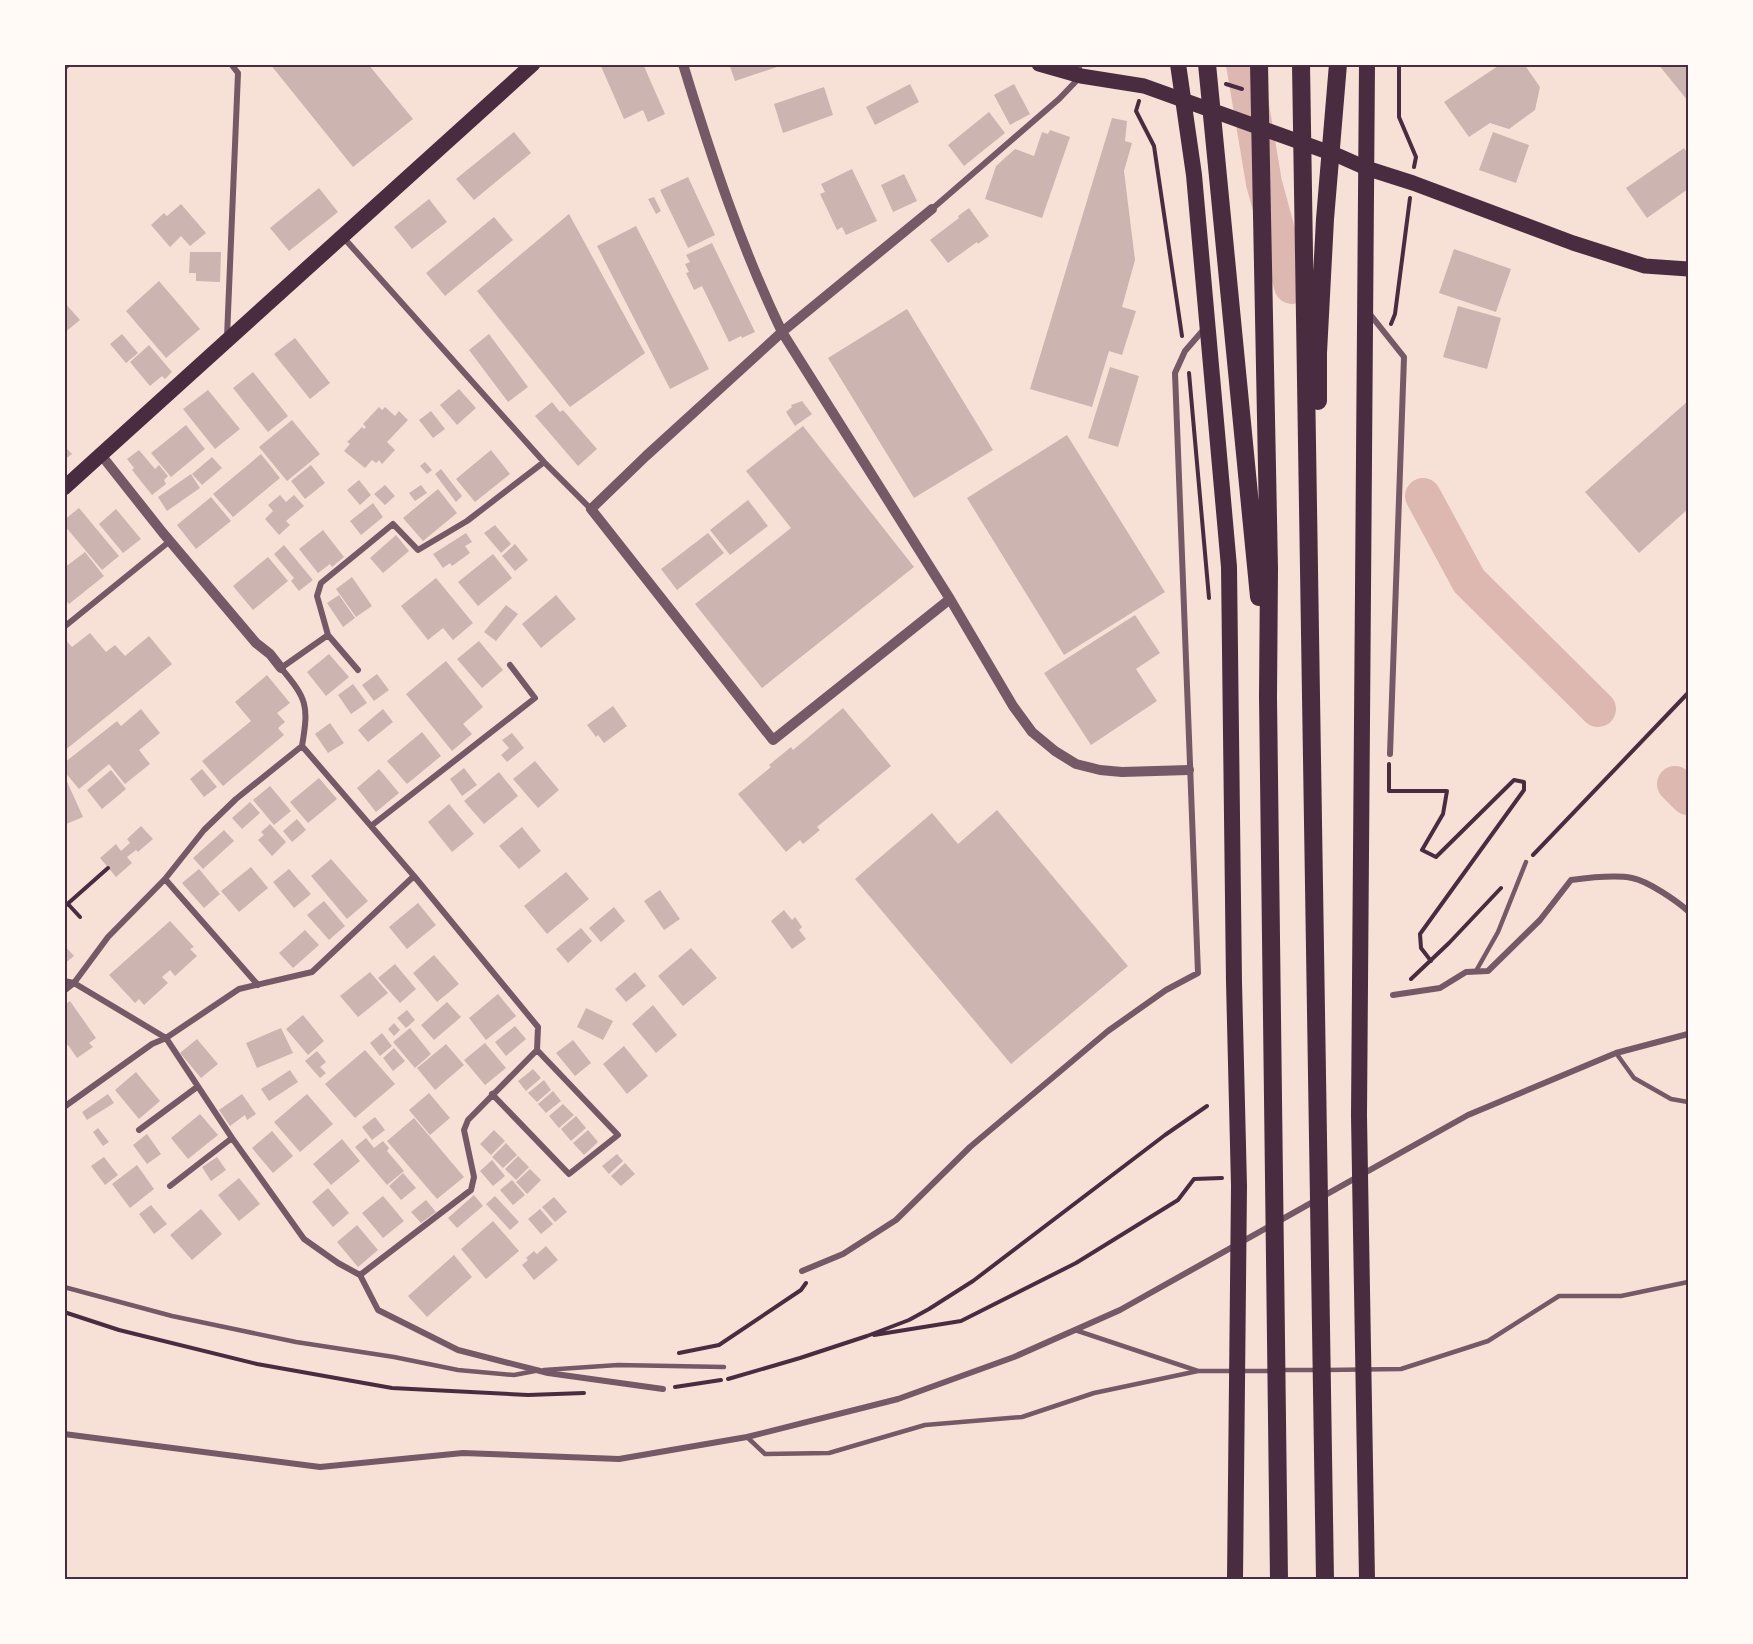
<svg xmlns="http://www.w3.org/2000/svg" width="1753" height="1644" font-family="Inter,sans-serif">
<rect width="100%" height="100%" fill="#f7e1d7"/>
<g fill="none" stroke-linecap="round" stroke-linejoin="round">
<path stroke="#dcb8b0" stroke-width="36" d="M1244,64l20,119 28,103
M1423,496l46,85 129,128
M1675,784l13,13"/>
</g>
<path fill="#ccb4b1" d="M270,64h98l45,55 -60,48z
M600,64h43l22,50 -17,8 -5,-12 -19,9z
M729,64h54v1l-48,16z
M1501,64h23l16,23 -5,23 -26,19 -19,-6 -21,14 -25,-35z
M1658,64h30v37z
M910,84l9,18 -44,23 -9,-18z
M1014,84l16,30 -20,11 -9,-17 12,-6 -12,6 -7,-13z
M824,87l9,28 -50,18 -9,-29z
M989,112l16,21 -41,33 -16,-21z
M1112,118l15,3 -2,20 7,2 -8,28 11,89 -13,47 14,4 -14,44 -13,-4 -17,56 -62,-18z
M1050,130l20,7 -28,81 -57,-19 11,-33 19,-17 19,7 8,-24 6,2z
M514,132l17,21 -57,47 -18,-21z
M1493,132l36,13 -13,38 -37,-13z
M1684,148l4,6v35l-41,29 -21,-30z
M852,169l25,52 -31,14 -4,-8 -5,3 -17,-36 5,-2 -4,-8z
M904,174l13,27 -24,11 -12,-27z
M688,177l27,58 -27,13 -28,-58z
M319,188l19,24 -49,39 -19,-23z
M654,197l7,14 -5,3 -8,-15z
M429,199l18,23 -35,27 -18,-22z
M181,204l25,29 -16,13 -9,-10 -11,11 -19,-22 13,-12 3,3z
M969,208l20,28 -11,8 -1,-2 -29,21 -18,-23 29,-22 -1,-2z
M569,214l76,139 -75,54 -93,-116z
M494,217l19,23 -68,56 -19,-23z
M636,226l73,143 -39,20 -73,-143z
M712,243l43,89 -13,6 -1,-2 -12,6 -27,-56 -8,4 -8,-17 3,-1 -4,-8 5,-2 -4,-7z
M1454,249l57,20 -15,43 -57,-19z
M190,252h31l-1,30 -24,-1v-8h-7z
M159,281l41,48 -34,29 -40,-47z
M64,302l16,18 -16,13z
M1458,306l43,12 -14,51 -44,-12z
M907,309l86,141 -79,48 -86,-140z
M122,334l16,19 -12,10 -16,-19z
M489,334l39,53 -20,15 -39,-52z
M295,338l35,45 -20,16 -36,-45z
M149,345l23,27 -7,7 -3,-3 -12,10 -20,-24z
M1110,367l29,9 -21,71 -30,-9z
M253,372l35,44 -20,16 -35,-44z
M459,389l17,19 -19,17 -17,-20z
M208,390l32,39 -25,20 -32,-40z
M802,401l10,13 -17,12 -9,-14 6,-5 -1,-2z
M1688,401v108l-49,44 -54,-61z
M552,402l8,10 3,-2 34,39 -19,17 -43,-50z
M379,407l3,3 3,-3 10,9 4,-5 9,9 -21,22 8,8 -13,14 -3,-4 -3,3 -4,-3 -7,8 -21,-17 6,-7 -3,-2 15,-15 2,2 2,-2 -3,-3z
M431,411l14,18 -12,9 -14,-18z
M292,420l28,34 -33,27 -28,-34z
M186,425l19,24 -34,28 -20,-24z
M803,426l111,141 -152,121 -67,-84 96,-76 -45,-57z
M1067,435l98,157 -101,63 -97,-157z
M64,446l8,8 -8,6z
M139,450l16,19 4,-4 9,11 -4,4 2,4 -14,11 -20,-25 2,-2 -7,-9z
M491,450l19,24 -35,28 -19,-23z
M261,454l19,24 -47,39 -20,-23z
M212,457l10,11 -20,17 -10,-11z
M425,462l7,8 -5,4 -7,-8z
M311,465l14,18 -20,16 -14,-18z
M441,469l21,27 -6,6 -21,-28z
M191,474l9,14 -33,23 -9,-14z
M359,480l12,15 -11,10 -13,-15z
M385,485l10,11 -10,9 -11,-11z
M421,485l6,8 -12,8 -6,-8z
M438,489l19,24 -34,28 -20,-23z
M280,495l6,7 8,-7 10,11 -18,15 4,4 -11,10 -14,-16 8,-8 -5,-6z
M211,497l20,24 -35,28 -19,-24z
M748,500l20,26 -38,29 -20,-25z
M373,503l10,14 -22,18 -11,-14z
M79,508l40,48 -17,14 -38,-45v-5z
M116,509l25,30 -18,14 -24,-29z
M495,525l16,19 -10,9 -17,-20z
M323,530l21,27 -12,10 -2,-3 -12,9 -19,-24z
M466,533l6,9 -7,4 5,7 -18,13 -2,-3 -7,5 -10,-14z
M708,533l16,20 -47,37 -16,-21z
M396,535l13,16 -26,22 -13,-15z
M515,544l13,16 -13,11 -13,-15z
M284,545l29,35 -14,11 -8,-10 3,-3 -20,-24z
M85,552l19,24 -35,28 -5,-6v-30z
M493,554l19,24 -34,28 -20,-24z
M268,557l20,24 -35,29 -20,-24z
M352,577l20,29 -16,11 -20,-28z
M436,578l37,45 -20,17 -10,-12 -15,12 -27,-34z
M339,595l16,23 -12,9 -16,-24z
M556,595l20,24 -35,29 -19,-24z
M506,605l12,9 -22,27 -12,-9z
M1135,615l25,38 -24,16 21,32 -66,44 -47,-72z
M90,633l16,19 9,-7 10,11 24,-20 23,28 -108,87v-113l8,9z
M479,641l24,29 -21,18 -25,-29z
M329,654l20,23 -23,19 -19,-24z
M446,661l37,46 -20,17 9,10 -20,17 -46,-57z
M377,674l12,16 -15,11 -12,-16z
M267,675l23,28 -13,10 8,9 -7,6 6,7 -61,51 -21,-25 49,-40 -16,-19z
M353,684l14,19 -16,11 -13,-19z
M613,706l14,20 -23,17 -6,-8 -2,2 -9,-12z
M843,708l48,58 -74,61 3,3 -17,14 -3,-4 -14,12 -48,-58 33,-27 -2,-2 22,-18 2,3z
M141,709l19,24 -21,17 11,14 -25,20 -16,-20 -30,25 -15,-18v-8l53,-42 4,5z
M383,709l10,13 -25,20 -10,-12z
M330,723l14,20 -16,10 -13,-19z
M422,732l19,24 -34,28 -20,-23z
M512,733l12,15 -17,14 -6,-7 8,-7 -7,-8z
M535,761l24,29 -21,18 -25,-29z
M464,768l13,17 -15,11 -12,-17z
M202,769l15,18 -13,10 -14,-18z
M379,769l20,24 -23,19 -19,-24z
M111,770l15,19 -24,20 -15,-19z
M499,772l19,24 -34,28 -20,-23z
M64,775l19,42 -19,8z
M319,778l18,21 -29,24 -18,-21z
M270,786l21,25 -17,14 -21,-25z
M250,802l10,11 -18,16 -10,-11z
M449,804l25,30 -22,18 -24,-30z
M997,810l131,156 -117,98 -156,-185 77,-66 26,31z
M297,819l9,11 -14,12 -9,-11z
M270,824l16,18 -14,14 -14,-16 6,-5 -3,-3z
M141,826l12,13 -15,13 -2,-2 -9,7 5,6 -16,14 -16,-19 16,-14 5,7 9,-8 -3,-4z
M522,827l19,24 -22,18 -20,-23z
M224,830l10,11 -31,28 -10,-11z
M331,859l37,42 -21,18 -36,-43z
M251,867l17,21 -29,24 -18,-21z
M199,869l21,25 -16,14 -22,-25z
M289,869l22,25 -17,14 -21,-26z
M566,872l23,27 -42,35 -23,-28z
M660,890l20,29 -16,11 -20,-29z
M324,901l21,25 -16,14 -22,-25z
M418,903l18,22 -29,24 -18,-22z
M614,907l11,14 -24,21 -12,-14z
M784,910l8,10 3,-3 7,10 -3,3 7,9 -14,10 -21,-28z
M170,921l24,26 -4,2 7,7 -22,20 -5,-6 -8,7 6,6 -24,22 -5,-6 -4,4 -26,-28z
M581,928l11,13 -24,22 -12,-14z
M305,930l14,15 -26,23 -14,-15z
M64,945l10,11 -10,8z
M691,948l26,30 -34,28 -25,-30z
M434,955l25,29 -22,18 -24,-29z
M395,964l21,25 -16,14 -22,-25z
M370,972l18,21 -30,24 -18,-21z
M635,972l11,14 -20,16 -11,-13z
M498,994l18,22 -30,24 -17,-22z
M70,1001l26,37 -7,5 4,4 -16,11 -9,-13 -4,2v-42z
M447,1002l14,15 -27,23 -13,-15z
M653,1005l24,30 -21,18 -24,-29z
M586,1008l27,13 -10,19 -26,-13z
M407,1010l8,10 -9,8 -9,-10z
M303,1015l21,26 -16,14 -22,-26z
M394,1023l6,7 -6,6 -6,-7z
M515,1026l11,13 -20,17 -11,-14z
M281,1028l12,25 -36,15 -11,-25z
M410,1028l21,26 -16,14 -22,-26z
M382,1033l10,13 -12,10 -10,-13z
M197,1039l21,25 -17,14 -21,-25z
M573,1040l18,23 -16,13 -19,-23z
M485,1043l21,25 -21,17 -21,-25z
M446,1044l18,21 -29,25 -18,-22z
M624,1046l24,30 -21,18 -24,-30z
M394,1048l11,13 -12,10 -10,-13z
M365,1050l30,34 -40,34 -30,-34z
M317,1051l9,11 -6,5 6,6 -6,5 -15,-17z
M533,1069l8,9 -15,13 -8,-10z
M290,1070l8,12 -29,19 -8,-12z
M136,1072l24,29 -21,18 -24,-29z
M544,1080l7,10 -14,12 -9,-9z
M553,1091l8,10 -15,12 -8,-9z
M429,1093l21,25 -20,17 -21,-25z
M108,1094l6,9 -27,17 -5,-8z
M242,1094l14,20 -9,6 -2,-5 -15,11 -11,-16z
M307,1094l26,30 -33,28 -26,-30z
M563,1104l11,11 -15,13 -10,-12z
M200,1114l18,21 -30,24 -17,-21z
M576,1116l10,12 -15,13 -10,-12z
M375,1117l10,13 -13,10 -10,-13z
M414,1118l50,59 -27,22 -50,-58z
M98,1128l11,14 -6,4 -10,-14z
M494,1130l11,11 -14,14 -11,-11z
M588,1130l10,12 -14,13 -11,-12z
M272,1131l21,25 -20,17 -21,-25z
M147,1134l14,20 -14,10 -14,-19z
M366,1138l8,10 9,-7 6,7 -2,3 17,20 -17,14 -32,-38z
M342,1139l18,22 -29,24 -18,-21z
M506,1143l11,12 -14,13 -11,-11z
M617,1154l6,7 -14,13 -7,-8z
M518,1156l11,11 -13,13 -11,-11z
M104,1157l14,18 -13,10 -14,-19z
M217,1157l9,13 -15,11 -9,-14z
M492,1160l13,16 -12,10 -13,-15z
M625,1163l10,11 -14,12 -10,-10z
M137,1165l17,24 -24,19 -18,-24z
M530,1169l11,11 -14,14 -11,-12z
M403,1173l13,15 -15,12 -12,-14z
M239,1178l21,26 -21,17 -21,-26z
M512,1180l13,15 -12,10 -13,-15z
M328,1188l21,25 -16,14 -21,-25z
M474,1195l9,11 -26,22 -9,-10z
M383,1196l21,25 -21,17 -21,-25z
M495,1196l24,26 -9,8 -24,-26z
M554,1197l13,15 -12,10 -13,-15z
M426,1200l10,12 -15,11 -10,-11z
M151,1205l16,19 -13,10 -15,-20z
M201,1209l21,25 -30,26 -22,-25z
M540,1209l13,15 -12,10 -13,-15z
M493,1221l26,30 -33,28 -25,-30z
M357,1225l21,25 -20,17 -21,-25z
M546,1246l12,14 -24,20 -12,-15 6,-5 -2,-2 8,-7 3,3z
M454,1255l18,22 -45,40 -19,-21z"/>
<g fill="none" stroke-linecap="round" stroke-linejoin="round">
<path stroke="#4a2c40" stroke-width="4" d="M1399,64v53l17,40 -2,10
M1226,84l16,5
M1139,101l-3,10 18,35 28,190
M1391,324l4,-10 15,-116
M1189,373l20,225
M1389,764v27h58l-4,23 -21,36 14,7 78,-77 10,2v8l-104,144 1,14 10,13
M1533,855l155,-162
M68,904l12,13
M64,907l44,-39
M1411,979l38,-36 52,-55
M64,1312l55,18 138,34 135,24 136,7 56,-2
M874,1335l87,-14 115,-58 102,-63 16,-21 28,-1
M679,1353l40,-8 82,-55 5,-7
M728,1379l72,-21 67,-22 42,-16 20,-11 44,-28 192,-146 42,-29
M675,1387l46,-7"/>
<path stroke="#755966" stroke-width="4.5" d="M1476,971l22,-39 28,-70
M1616,1053l18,25 37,21 17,3
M64,1287l108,29 124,26 98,15 64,13 56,5 21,-4
M1075,1330l123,41h75
M544,1370l74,-5 106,2
M1281,1370h37
M1326,1370l75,-1 87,-28 71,-45h62l67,-14
M747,1437l18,17 64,-1 96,-28 97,-8 72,-24 104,-22"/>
<path stroke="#755966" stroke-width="6" d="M64,68l4,-4
M932,209l127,-110 22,-23 -3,-12
M343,237l201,225 47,47
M1369,313l35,44 -14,397
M227,337l11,-264 -7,-9
M64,627l106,-86
M328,635l30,35
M302,746l112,130 124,151 -1,23 -69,70 -4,10 10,47 -3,13 -111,85
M371,826l164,-128 -25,-33
M165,879l93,106
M64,981l10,2 92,55 66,100 72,101 34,24 22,12 18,35 80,40 90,23 115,16
M64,991l10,-8 34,-46 57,-58 39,-49 32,-31 66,-53c7,-41 5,-47 -21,-78l47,-33 -11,-39 4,-13 72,-59 25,26 49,-29 77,-59
M1393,995l47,-7 26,-16 22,-1 52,-51 31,-40c15,-2 46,-5 61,-2 16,3 45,23 56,33
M492,1094l77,80 49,-39 -81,-85
M64,1107l88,-63 14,-6 73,-49 73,-17 102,-96
M139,1130l58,-43
M170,1186l62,-48
M802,1271l41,-17 53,-34 74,-73 138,-116 58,-41 32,-17 -23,-600 10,-22 20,-23
M64,1434l256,33 143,-14 156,6 128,-22 151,-38 116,-42 106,-47 348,-195 148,-62 72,-19"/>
<path stroke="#755966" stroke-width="10" d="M683,64c28,92 58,183 99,268l168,267 63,107 19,26 23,19 21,13 24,6 22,2 67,-2
M932,209l-150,123 -136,124 -55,53 182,231 177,-141
M102,456l61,77 93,110 14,11 11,14"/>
<path stroke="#4a2c40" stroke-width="15" d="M1039,64l42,12 63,10 195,70 27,12 47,15 160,60 72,23 43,3
M64,488l469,-424"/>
<path stroke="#4a2c40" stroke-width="16" d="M1178,64l16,111 35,392 5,415 5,204 -4,394
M1367,1580l-8,-464 8,-1052"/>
<path stroke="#4a2c40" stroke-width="18" d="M1207,64l52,533
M1259,64l10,505 -1,128 11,883
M1301,64l24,1516
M1318,401v-48l7,-134 13,-155"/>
</g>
<rect width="1753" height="1644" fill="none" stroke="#fffaf5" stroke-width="132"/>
<rect x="66" y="66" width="1621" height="1512" fill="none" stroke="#4a2c40" stroke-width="2"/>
</svg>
